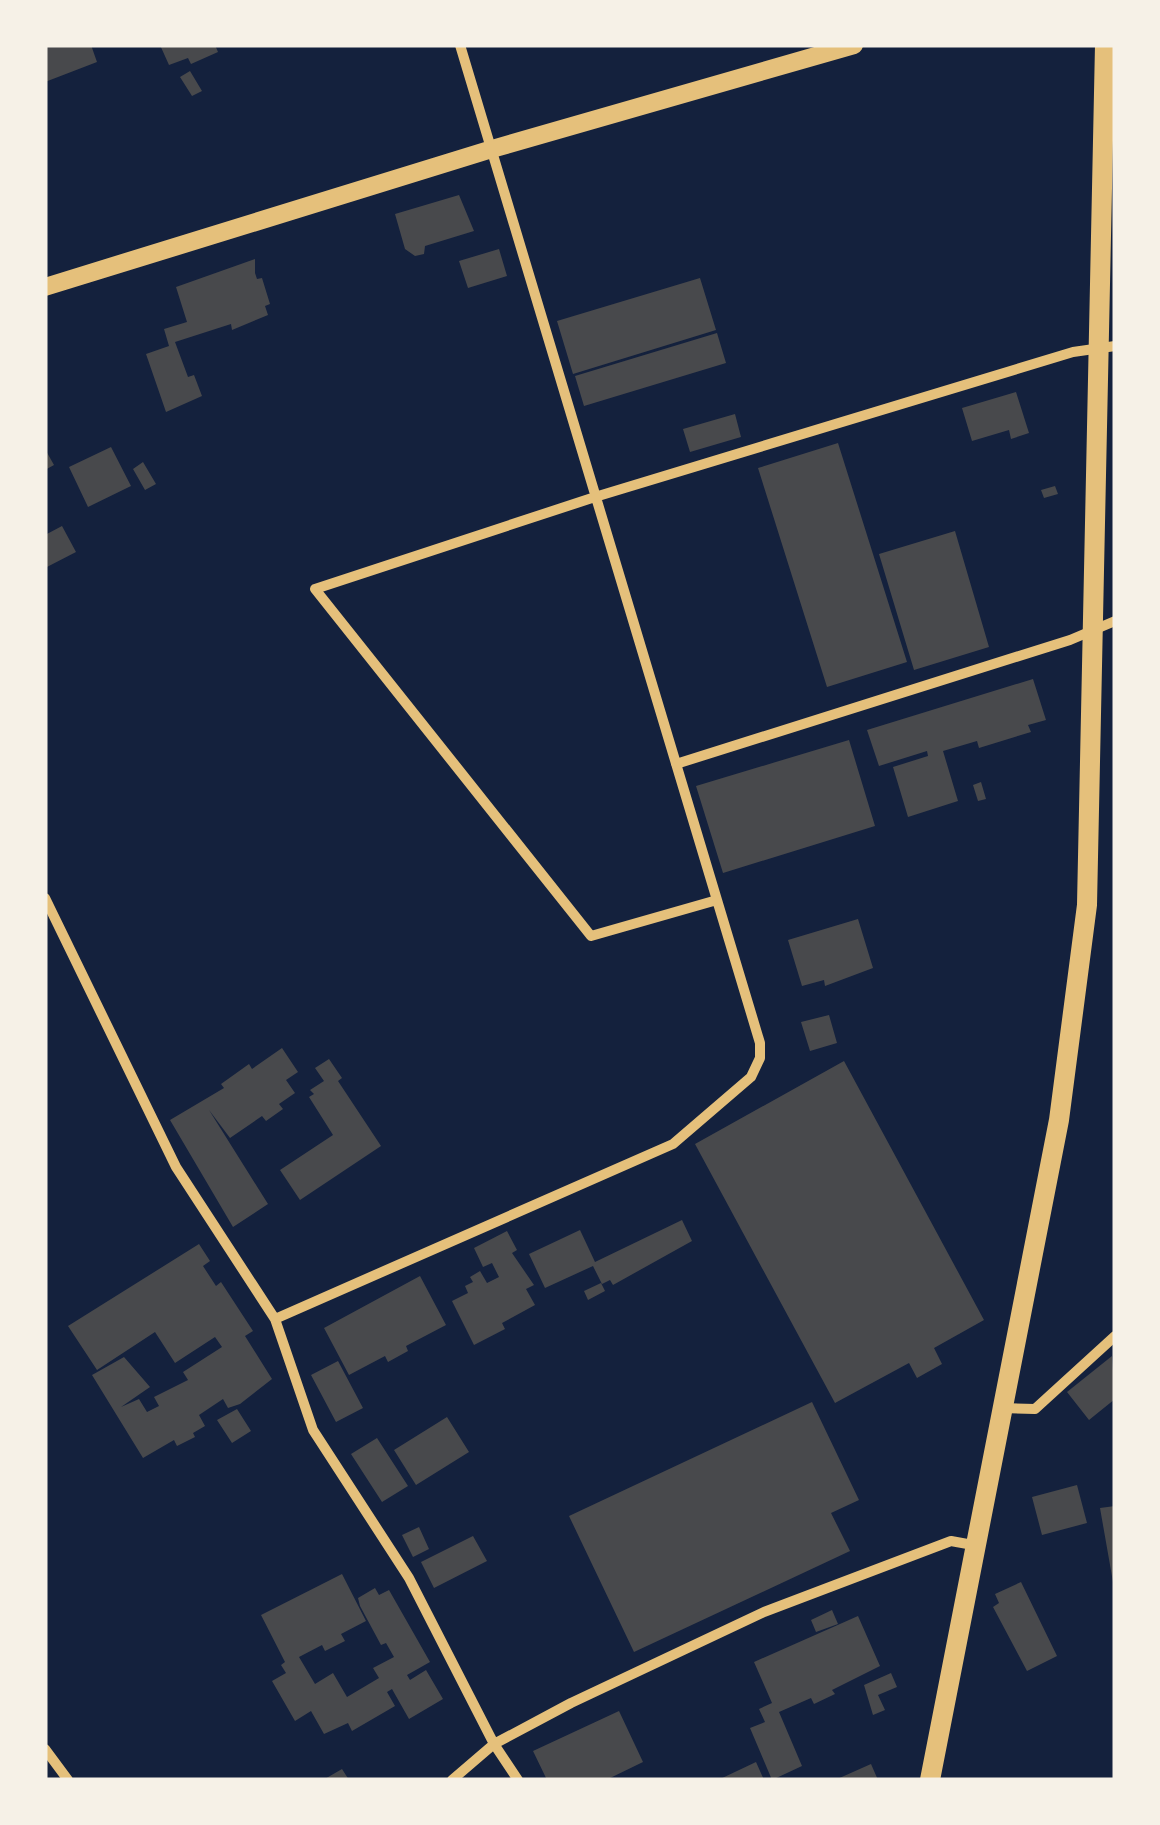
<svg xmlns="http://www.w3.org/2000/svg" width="1160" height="1825" font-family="Commissioner,sans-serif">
<rect width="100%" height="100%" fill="#14213d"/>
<path fill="#48494c" d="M45,45h46l6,17 -52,20z
M160,45h55l3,7 -27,12 -3,-6 -19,7z
M190,71l12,20 -10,5 -12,-19z
M459,195l15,36 -49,15 -1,8 -9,2 -10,-7 -10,-35z
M499,249l8,27 -39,12 -9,-27z
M255,259v14l2,6 5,-1 8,26 -5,2 3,9 -36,15 -1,-6 -56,18 13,35 6,-2 8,21 -36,16 -20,-58 23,-8 -5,-17 23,-7 -11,-35z
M700,278l16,52 -143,44 -16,-53z
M717,333l9,30 -142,43 -9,-30z
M1016,392l13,41 -18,6 -2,-9 -37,11 -10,-33z
M735,414l6,23 -51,15 -7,-23z
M838,443l69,219 -80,25 -69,-219z
M111,447l20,39 -43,21 -19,-40z
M45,449l9,16 -9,5z
M143,462l13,22 -11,6 -12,-21z
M1055,486l3,8 -14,4 -3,-8z
M62,526l14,26 -31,16v-33z
M955,531l34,116 -75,23 -35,-116z
M1033,679l13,41 -18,5 3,7 -52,16 -2,-7 -34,10 15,50 -50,16 -15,-50 35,-11 -1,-5 -48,15 -12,-36z
M849,740l26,86 -152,47 -27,-87z
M981,782l5,17 -8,2 -5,-16z
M858,919l15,49 -48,18 -1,-6 -22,6 -14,-46z
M829,1015l8,28 -27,8 -9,-29z
M282,1048l16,24 -12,8 9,13 -16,11 4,5 -17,12 -4,-5 -32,22 -21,-28 59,94 -35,23 -63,-107 54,-32 -3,-4 28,-20 3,5z
M329,1059l13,19 -4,3 43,65 -81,54 -20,-30 53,-35 -24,-38 5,-3 -4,-4 14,-9 -9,-13z
M844,1061l140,259 -50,28 8,16 -25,14 -8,-15 -74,40 -140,-259z
M682,1220l10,21 -79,44 -3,-5 -8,4 -9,-18 -48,22 -16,-34 51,-24 15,32z
M507,1231l10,19 -5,3 22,32 -8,4 9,16 -33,18 3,6 -31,16 -22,-44 16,-8 -3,-7 8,-4 -3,-5 10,-6 7,12 12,-6 -7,-14 -9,4 -9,-19z
M199,1244l11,17 -7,5 13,20 5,-4 32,49 -8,5 27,43 -32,25 -12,4 -5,-9 -24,16 6,11 -12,7 2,4 -18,9 -3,-6 -31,18 -51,-83 32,-18 26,30 -29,20 18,-8 8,13 12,-6 -5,-9 34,-17 -5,-8 39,-25 -7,-10 -40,26 -20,-31 -58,38 -29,-44z
M420,1276l26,49 -40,21 2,5 -20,11 -3,-6 -36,19 -25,-47z
M601,1283l4,8 -17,9 -4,-9z
M1112,1356l3,43 -26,21 -22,-28z
M338,1361l25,47 -27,14 -25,-47z
M812,1402l47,98 -28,13 19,38 -216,101 -65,-136z
M237,1409l14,22 -19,12 -15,-23z
M447,1417l22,35 -53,33 -22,-35z
M377,1438l31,48 -26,16 -31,-48z
M1077,1485l10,38 -45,12 -10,-38z
M1115,1506v76h-2l-13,-74z
M419,1527l10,22 -16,8 -11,-22z
M473,1536l14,25 -53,27 -13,-26z
M342,1574l24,47 -25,13 4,7 -20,10 -3,-6 -23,12 16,27 18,-11 14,24 32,-19 -6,-10 21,-11 -8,-14 -5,2 -21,-39 -2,-8 17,-10 4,7 10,-5 41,72 -23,13 3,5 16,-10 17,29 -34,20 -17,-30 -5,3 8,14 -43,25 -4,-8 -24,11 -13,-23 -16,10 -23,-40 14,-8 -5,-8 4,-3 -24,-47z
M1021,1582l36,74 -30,15 -34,-64 6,-4 -4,-9z
M832,1610l6,14 -22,8 -5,-12z
M858,1616l22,50 -48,24 3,4 -21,10 -3,-6 -32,14 23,54 -30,14 -22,-52 15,-6 -6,-13 13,-6 -18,-41z
M891,1673l6,14 -19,8 7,15 -12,5 -9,-30z
M619,1711l24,51 -37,18h-59l-14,-29z
M756,1762l8,18h-46z
M871,1764l7,16h-43z
M342,1769l7,11h-26z"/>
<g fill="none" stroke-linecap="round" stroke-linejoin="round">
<path stroke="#e5c07b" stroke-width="10" d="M676,764l394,-124 45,-19
M45,898l131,269 99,152 38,111 96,148 85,166 24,36
M717,900l-126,36 -276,-347 280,-92 478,-145 42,-6
M275,1319l398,-175 78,-67 9,-19v-15l-300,-998
M1002,1408l33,1 80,-73
M45,1749l23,31
M452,1780l42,-36 77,-41 193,-91 187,-71 22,4"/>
<path stroke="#e5c07b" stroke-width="18" d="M45,287l447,-138 362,-104"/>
<path stroke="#e5c07b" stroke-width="20" d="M930,1780l129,-660 28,-215 18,-860"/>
</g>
<rect width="1160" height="1825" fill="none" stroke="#f6f1e7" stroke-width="95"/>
</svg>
